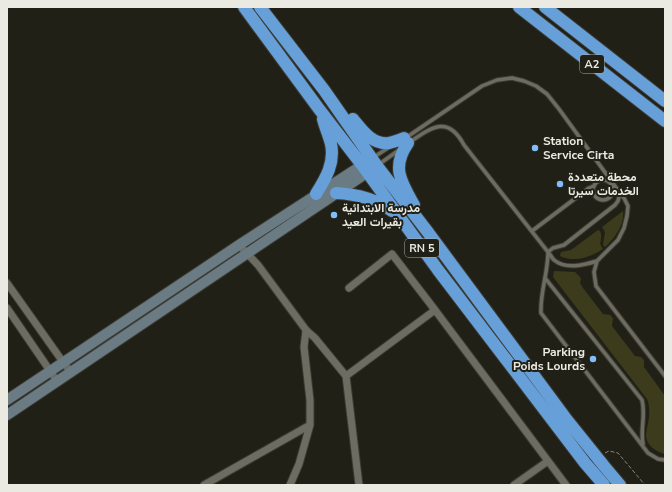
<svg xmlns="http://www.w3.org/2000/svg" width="672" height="492" font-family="'Nunito Sans',Vazirmatn,sans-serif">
<rect width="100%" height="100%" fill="#202016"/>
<path fill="#3c3c1d" d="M623,211c2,13 -9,28 -18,36l-2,-2 2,-13 -3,-5z
M598,230l2,1c2,4 1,8 0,13l3,5c-12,8 -29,14 -43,7l1,-4 10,-2z
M554,271l21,1 6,6 -1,5 3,5 20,26 7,1 3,3 -1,8 23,30 6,1 3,3v7l21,29v58c-9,-2 -19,-9 -19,-19 0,-2 1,-5 1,-7 2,-9 4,-19 0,-29l-94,-122z"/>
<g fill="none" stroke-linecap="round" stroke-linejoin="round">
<defs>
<path id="lane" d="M407,137l75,-51 15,-6 15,-2 12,3 12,5 11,8 12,15 61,84 4,5 4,8 -1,10 -3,12 -6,12 -21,21 -3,11 2,14 69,90
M410,142c22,-15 38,-27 54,3l84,107c0,21 -8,40 -7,61l107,140 10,6 7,1
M374,157l17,-11
M378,165l21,-15
M593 190a10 10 0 1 1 20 0a10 10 0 1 1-20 0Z
M532,231l57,-43 5,-2
M597,261c-13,4 -31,9 -43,-1 -2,-2 -4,-6 -6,-8l5,-4 11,-3 51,-40 3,-4 2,-8
M545,278l97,122c4,15 -2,29 1,44"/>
<path id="street" d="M239,245l19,20 48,65 9,8 31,38 13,109
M7,283l56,79 8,10
M349,288l43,-34 43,56
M7,308l50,73
M346,376l89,-66 131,175
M204,485l106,-60
M290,485l9,-21 11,-39v-25l-6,-53 2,-17
M514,485l34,-24"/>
<path id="secondary" d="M7,400l232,-155 128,-83
M7,415l367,-247"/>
<path id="highway" d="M244,7l75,102 43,56 76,105 147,193 19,22
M260,7l64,83 53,76 50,65 140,189 37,46 16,19
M519,7l146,114
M545,7l120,94
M353,119c9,11 19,26 36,24 5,-1 10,-3 15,-5
M408,143c-17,24 -7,39 6,62
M336,193c20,1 40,6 56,18
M316,194c10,-16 19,-31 15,-50 -2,-8 -6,-17 -8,-25"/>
</defs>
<use href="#lane" stroke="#3b3b34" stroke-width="5.5"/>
<use href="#street" stroke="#3b3b34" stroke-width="9"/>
<use href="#secondary" stroke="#3b3b34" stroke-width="12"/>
<use href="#highway" stroke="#3b3b34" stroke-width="14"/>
<path stroke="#85857c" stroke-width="1" stroke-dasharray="4 2" stroke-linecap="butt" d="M605,453l4,-2 9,2 27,32"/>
<use href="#lane" stroke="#6c6c60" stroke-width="3.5"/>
<use href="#street" stroke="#6c6c60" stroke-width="7"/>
<use href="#secondary" stroke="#6a7b84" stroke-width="10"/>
<use href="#highway" stroke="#679fd9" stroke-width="12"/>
</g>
<g fill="#81bdfa" stroke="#202016" stroke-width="1.5">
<circle cx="535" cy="148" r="4"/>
<circle cx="560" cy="184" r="4"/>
<circle cx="334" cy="215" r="4"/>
<circle cx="593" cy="359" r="4"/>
</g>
<g text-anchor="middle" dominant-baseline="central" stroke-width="4" stroke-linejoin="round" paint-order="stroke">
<g fill="#202016" stroke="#adada6" stroke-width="1">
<rect x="580" y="55" width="24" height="18" rx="3"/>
<rect x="405" y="239" width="34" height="18" rx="3"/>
</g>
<g font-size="11" font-weight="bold" fill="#eaeae3">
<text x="592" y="64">A2</text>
<text x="422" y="248">RN 5</text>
</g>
<g font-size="12" font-weight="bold" fill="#eaeae3" stroke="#202016" text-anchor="start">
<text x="543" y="141">Station<tspan x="543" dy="14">Service Cirta</tspan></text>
<text x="568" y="177">محطة متعددة<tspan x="568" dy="14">الخدمات سيرتا</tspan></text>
<text x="342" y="208">مدرسة الابتدائية<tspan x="342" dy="14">بقيرات العيد</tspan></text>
<text x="585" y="352" text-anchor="end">Parking<tspan x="585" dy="14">Poids Lourds</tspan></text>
</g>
</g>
<rect width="672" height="492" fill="none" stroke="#eaeae3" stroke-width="16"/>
</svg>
